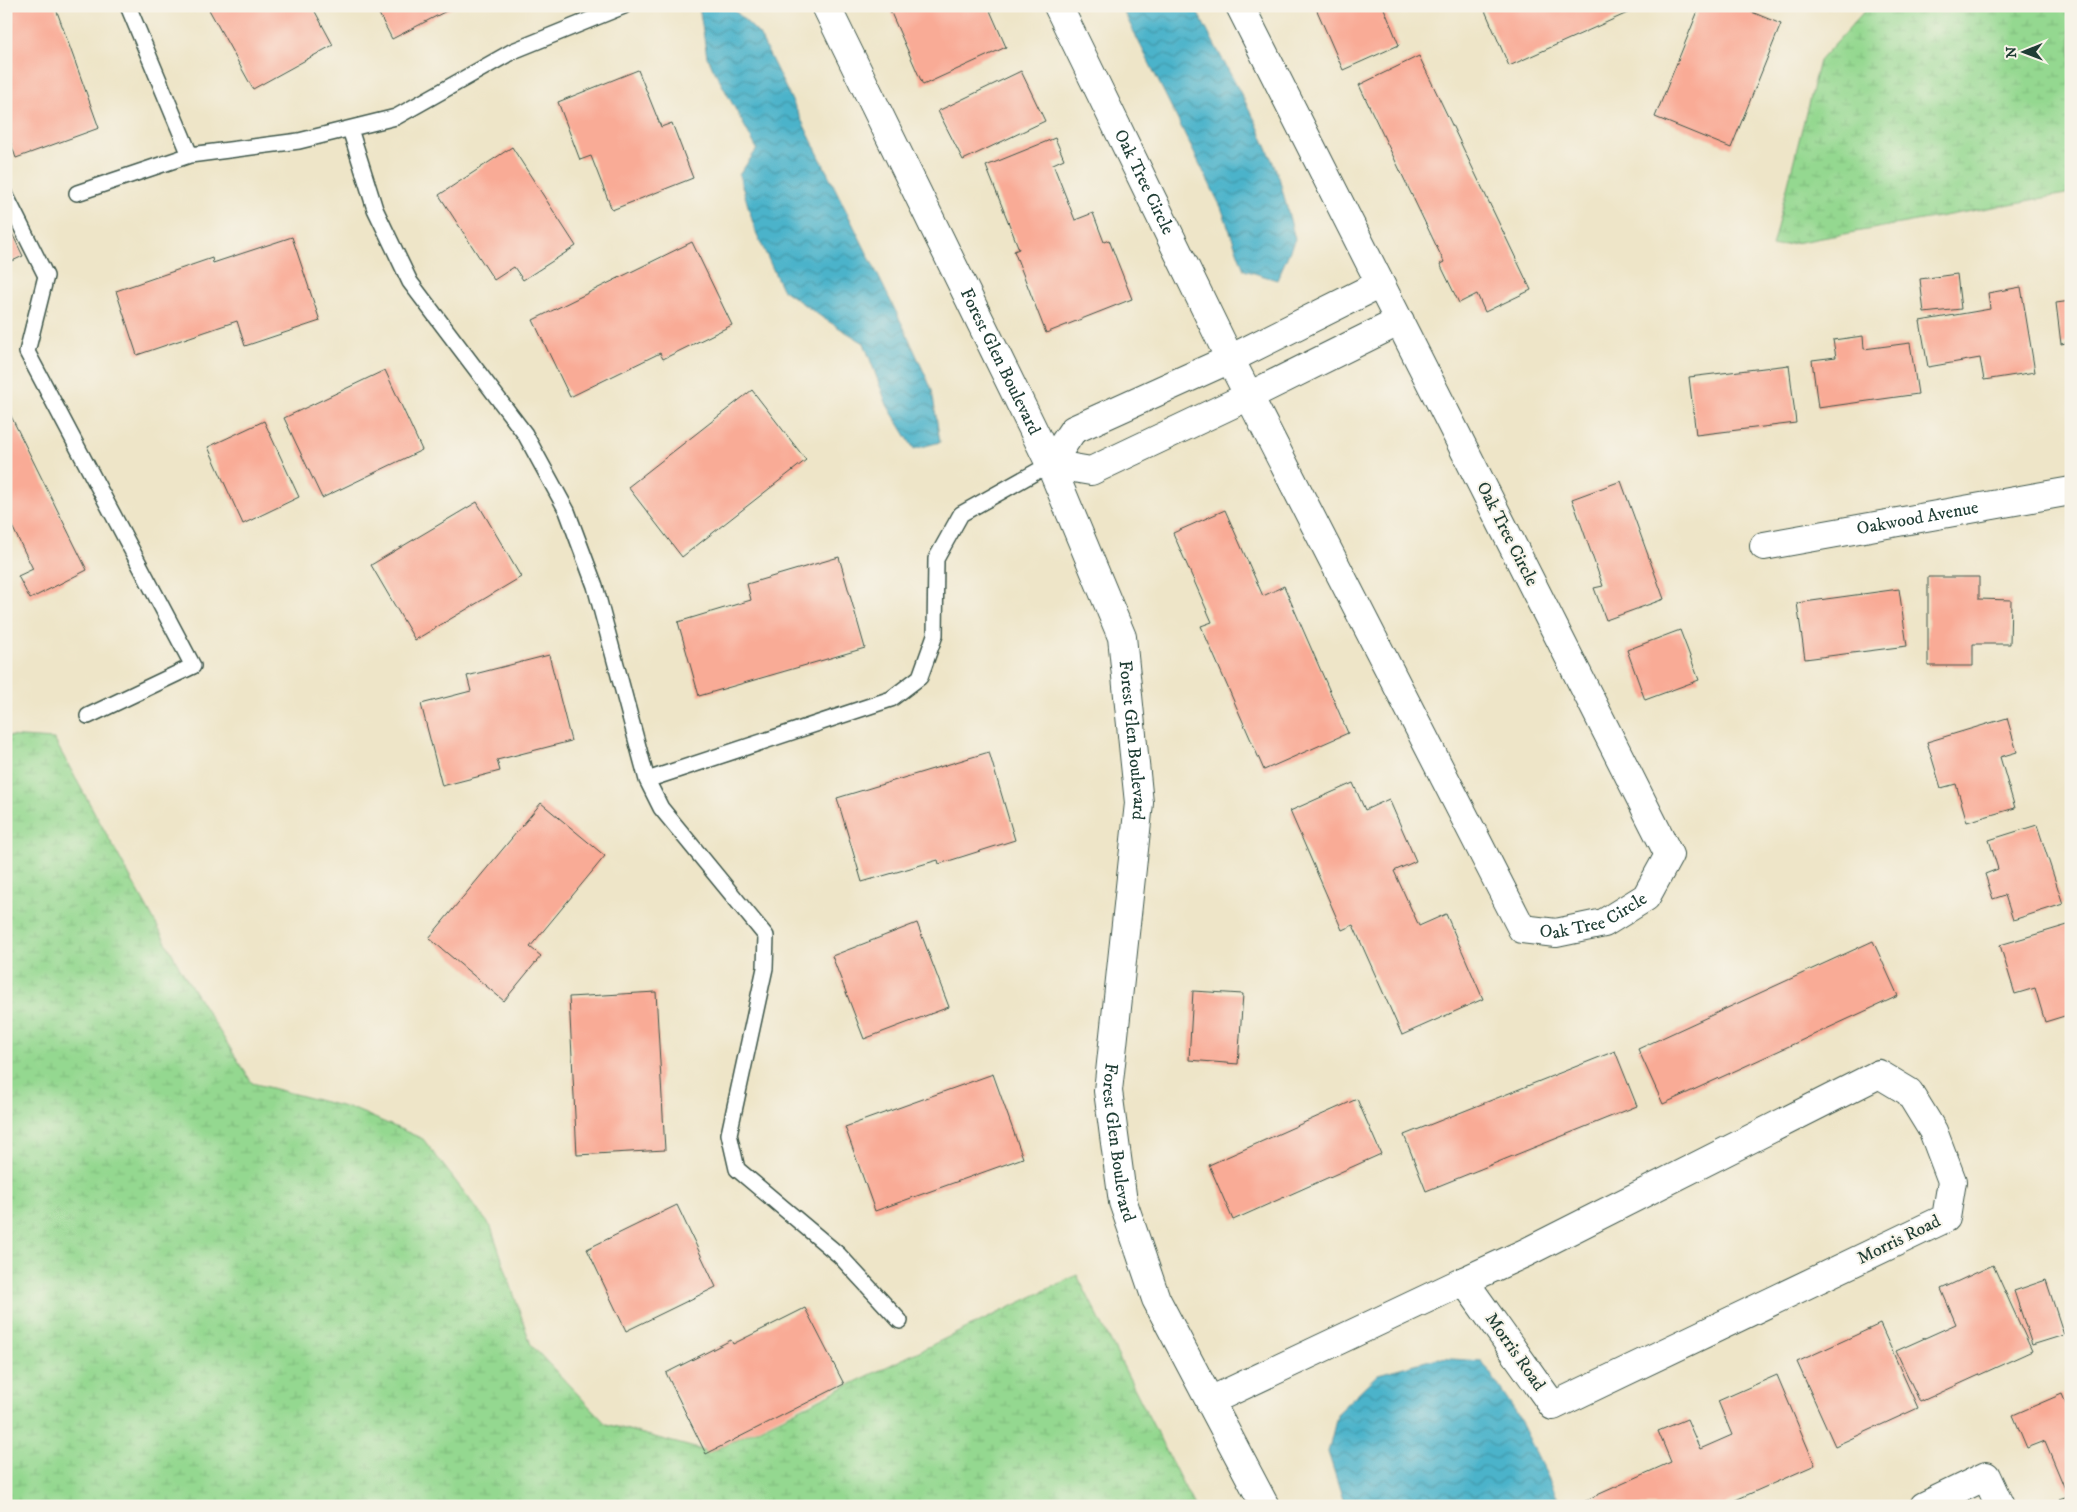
<svg xmlns="http://www.w3.org/2000/svg" width="2077" height="1512" font-family="'IM FELL DW Pica',serif">
<defs>
<pattern id="wetland-marsh" width="20" height="14" patternUnits="userSpaceOnUse" patternTransform="scale(1.25)"><rect width="20" height="14" fill="#94d890"/><path d="M1 5h8M5 5V1M11 12h8M15 12V8" fill="none" stroke="#7fba7d"/></pattern>
<pattern id="water-waves" width="16" height="10" patternUnits="userSpaceOnUse" patternTransform="scale(1.25)"><rect width="16" height="10" fill="#4bb3ca"/><path d="M0 5q4-4 8 0t8 0" fill="none" stroke="#3e93a5"/></pattern>
</defs>
<rect width="100%" height="100%" fill="#f7f3e8"/>
<filter id="ink" filterUnits="userSpaceOnUse"><feTurbulence type="fractalNoise" baseFrequency=".02" numOctaves="2"/><feDisplacementMap in="SourceGraphic" scale="10" xChannelSelector="R" yChannelSelector="G"/><feConvolveMatrix kernelMatrix="1 2 1 2 8 2 1 2 1" color-interpolation-filters="sRGB"/></filter>
<filter id="wash" filterUnits="userSpaceOnUse"><feTurbulence type="fractalNoise" baseFrequency=".0096" numOctaves="4" result="noise"/><feDisplacementMap in="SourceGraphic" scale="20" xChannelSelector="R" yChannelSelector="G"/><feGaussianBlur stdDeviation="1.12" result="paint"/><feColorMatrix in="noise" values="0 0 0 0 0 0 0 0 0 0 0 0 0 0 0 0 0 1.4 0 .05"/><feComposite in="paint" operator="in"/></filter>
<g filter="url(#wash)">
<rect width="100%" height="100%" fill="#eee5c8"/>
<path fill="url(#wetland-marsh)" stroke="#5a8a62" d="M1869,6h202v187l-299,54 47,-186z
M6,736l48,3 129,234 69,110 104,27 67,29 68,88 40,118 75,79 104,28 367,-177 117,231h-1188z"/>
<path fill="url(#water-waves)" stroke="#35787f" d="M699,6h31l29,28 145,294 28,62 8,52 -26,7 -27,-44 -23,-62 -41,-25 -41,-29 -27,-59 -16,-55 18,-26 -50,-92z
M1121,6h73l62,116 23,55 16,62 -18,41 -33,-10 -23,-63z
M1437,1358l45,3 34,51 46,94h-217l-17,-54 10,-40 40,-38z"/>
<g id="blocks">
<path fill="#f9ab96" d="M6,6h49l44,122 -83,30 -10,-28z
M207,6h105l21,39 -80,44z
M375,6h81l-64,33z
M888,6h100l18,41 -83,38z
M1315,6h68l16,39 -56,25z
M1483,6h160l-134,60z
M1700,6h37l44,18 -50,124 -76,-31z
M1419,56l112,234 -46,22 -8,-18 -18,9 -19,-39 4,-2 -85,-177z
M638,70l23,57 11,-4 21,55 -81,32 -21,-54 -11,4 -22,-58z
M1021,71l24,50 -82,39 -25,-49z
M1055,138l9,21 -11,5 22,56 18,-7 11,29 5,-2 23,59 -86,34 -32,-82 5,-2 -33,-83z
M512,147l64,99 -53,34 -9,-13 -20,13 -55,-85z
M6,221l17,35 -17,8z
M292,237l28,84 -75,25 -8,-25 -100,34 -21,-64 96,-33 1,5z
M692,242l40,83 -69,34 -3,-6 -90,44 -37,-77z
M1957,274l4,35 -37,4 -4,-34z
M2021,287l14,85 -51,8 -4,-22 -52,9 -8,-46 70,-12 -2,-16z
M2071,301v41l-10,2 -5,-41z
M1863,336l1,13 46,-6 8,51 -100,14 -6,-48 24,-3 -3,-17z
M1789,365l7,58 -100,12 -7,-58z
M385,370l37,80 -100,48 -38,-80z
M752,390l54,70 -124,97 -54,-70z
M6,406l81,164 -57,29 -12,-23 15,-7 -27,-55z
M264,421l35,76 -56,27 -35,-77z
M1621,481l43,118 -58,21 -12,-32 9,-2 -31,-87z
M477,502l44,75 -106,63 -44,-75z
M1225,510l38,86 21,-10 64,147 -84,37 -63,-144 11,-4 -39,-89z
M839,557l26,91 -166,48 -21,-74 73,-22 -4,-16z
M1928,577h51v22l32,1 -1,44h-37v22h-45z
M1899,589l8,57 -102,13 -8,-56z
M1680,630l19,50 -54,20 -18,-50z
M549,655l22,86 -74,19 3,11 -58,15 -21,-82 50,-13 -4,-15z
M2007,718l10,34 -17,5 15,51 -48,14 -11,-38 -15,4 -14,-46z
M989,752l26,88 -76,24 -1,-4 -76,22 -25,-84z
M1353,783l12,27 24,-11 27,62 -22,10 25,55 27,-12 37,85 -81,36 -49,-110 -11,5 -52,-119z
M541,803l64,53 -75,91 11,9 -37,45 -75,-63z
M2037,825l26,79 -50,16 -8,-25 -12,4 -8,-25 13,-5 -9,-29z
M917,923l32,84 -85,32 -32,-83z
M2071,924v90l-26,8 -10,-34 -20,6 -15,-49z
M1873,941l25,55 -235,108 -25,-55z
M1193,991l50,3 -5,70 -49,-4z
M656,992l9,158 -88,5 -8,-158z
M1615,1051l22,55 -211,85 -22,-56z
M993,1074l30,84 -148,53 -30,-84z
M1357,1099l24,55 -148,66 -24,-55z
M677,1205l39,82 -90,44 -39,-82z
M1993,1265l39,86 -112,51 -24,-51 60,-27 -15,-35z
M2046,1280l18,55 -32,10 -18,-54z
M805,1308l39,76 -138,70 -40,-81 65,-33 2,4z
M1880,1324l38,84 -83,38 -38,-84z
M1777,1375l38,90 -93,41h-134l-2,-6 85,-38 -13,-31 29,-12 13,30 32,-14 -14,-34z
M2062,1394l9,22v90h-9l-3,-7 9,-3 -23,-55 -18,7 -14,-33z"/>
</g>
</g>
<g filter="url(#ink)">
<use href="#blocks" fill-opacity="0" stroke="#3e564a" stroke-width="1"/>
<g fill="none" stroke-linecap="round" stroke-linejoin="round">
<defs>
<path id="lane" d="M128,6l62,149
M350,129l25,80 35,73 115,152 42,77 28,75 52,194 14,28 105,128 -1,32 -36,166 8,35 102,86 61,66
M77,193l113,-38 109,-14 97,-24 117,-66 111,-45
M6,196l40,80 -19,76 166,314 -105,50
M647,780l244,-81 29,-22 15,-42 1,-76 25,-45 89,-50"/>
<g id="street">
<path id="s1" d="M826,6l224,458 72,173 17,166 -31,288 15,111 33,97 109,207"/>
<path id="s2" d="M1058,6l172,353 292,570 34,4 48,-10 42,-26 23,-42 -429,-849"/>
<path d="M1380,284l-150,75 -157,71 -23,34 41,7 158,-75 151,-75"/>
<path id="s3" d="M1764,546l307,-55"/>
<path d="M1879,1074l30,18 24,39 19,50 -6,37 -393,188 -89,-125 61,-28z"/>
<path d="M1210,1401l254,-120"/>
<path d="M1924,1506l62,-30 14,30"/>
</g>
</defs>
<use href="#lane" stroke="#3e564a" stroke-width="18"/>
<use href="#street" stroke="#3e564a" stroke-width="30"/>
<use href="#lane" stroke="#fff" stroke-width="15"/>
<use href="#street" stroke="#fff" stroke-width="28"/>
</g>
</g>
<g text-anchor="middle" dominant-baseline="central" stroke-width="4" stroke-linejoin="round" paint-order="stroke">
<g font-size="18" fill="#1f3d34" stroke="#f7f3e8">
<text stroke="none"><textPath href="#s2" startOffset="196">Oak Tree Circle</textPath></text>
<text stroke="none"><textPath href="#s1" startOffset="396">Forest Glen Boulevard</textPath></text>
<text stroke="none"><textPath href="#s3" startOffset="156">Oakwood Avenue</textPath></text>
<text transform="translate(1507 534) rotate(63)">Oak Tree Circle</text>
<text stroke="none"><textPath href="#s1" startOffset="801">Forest Glen Boulevard</textPath></text>
<text stroke="none"><textPath href="#s2" startOffset="1108">Oak Tree Circle</textPath></text>
<text stroke="none"><textPath href="#s1" startOffset="1206">Forest Glen Boulevard</textPath></text>
<text transform="translate(1899 1240) rotate(-26)">Morris Road</text>
<text transform="translate(1515 1352) rotate(55)">Morris Road</text>
</g>
</g>
<rect width="2077" height="1512" fill="none" stroke="#f7f3e8" stroke-width="25"/>
<g transform="translate(2024 52) rotate(269)" stroke="#f7f3e8" stroke-width="4" paint-order="stroke">
<path d="M0-4L9 19L0 12L-9 19Z" fill="#1f3d34"/>
<text y="-8" font-size="14" font-weight="bold" text-anchor="middle" fill="#1f3d34">N</text>
</g>
</svg>
